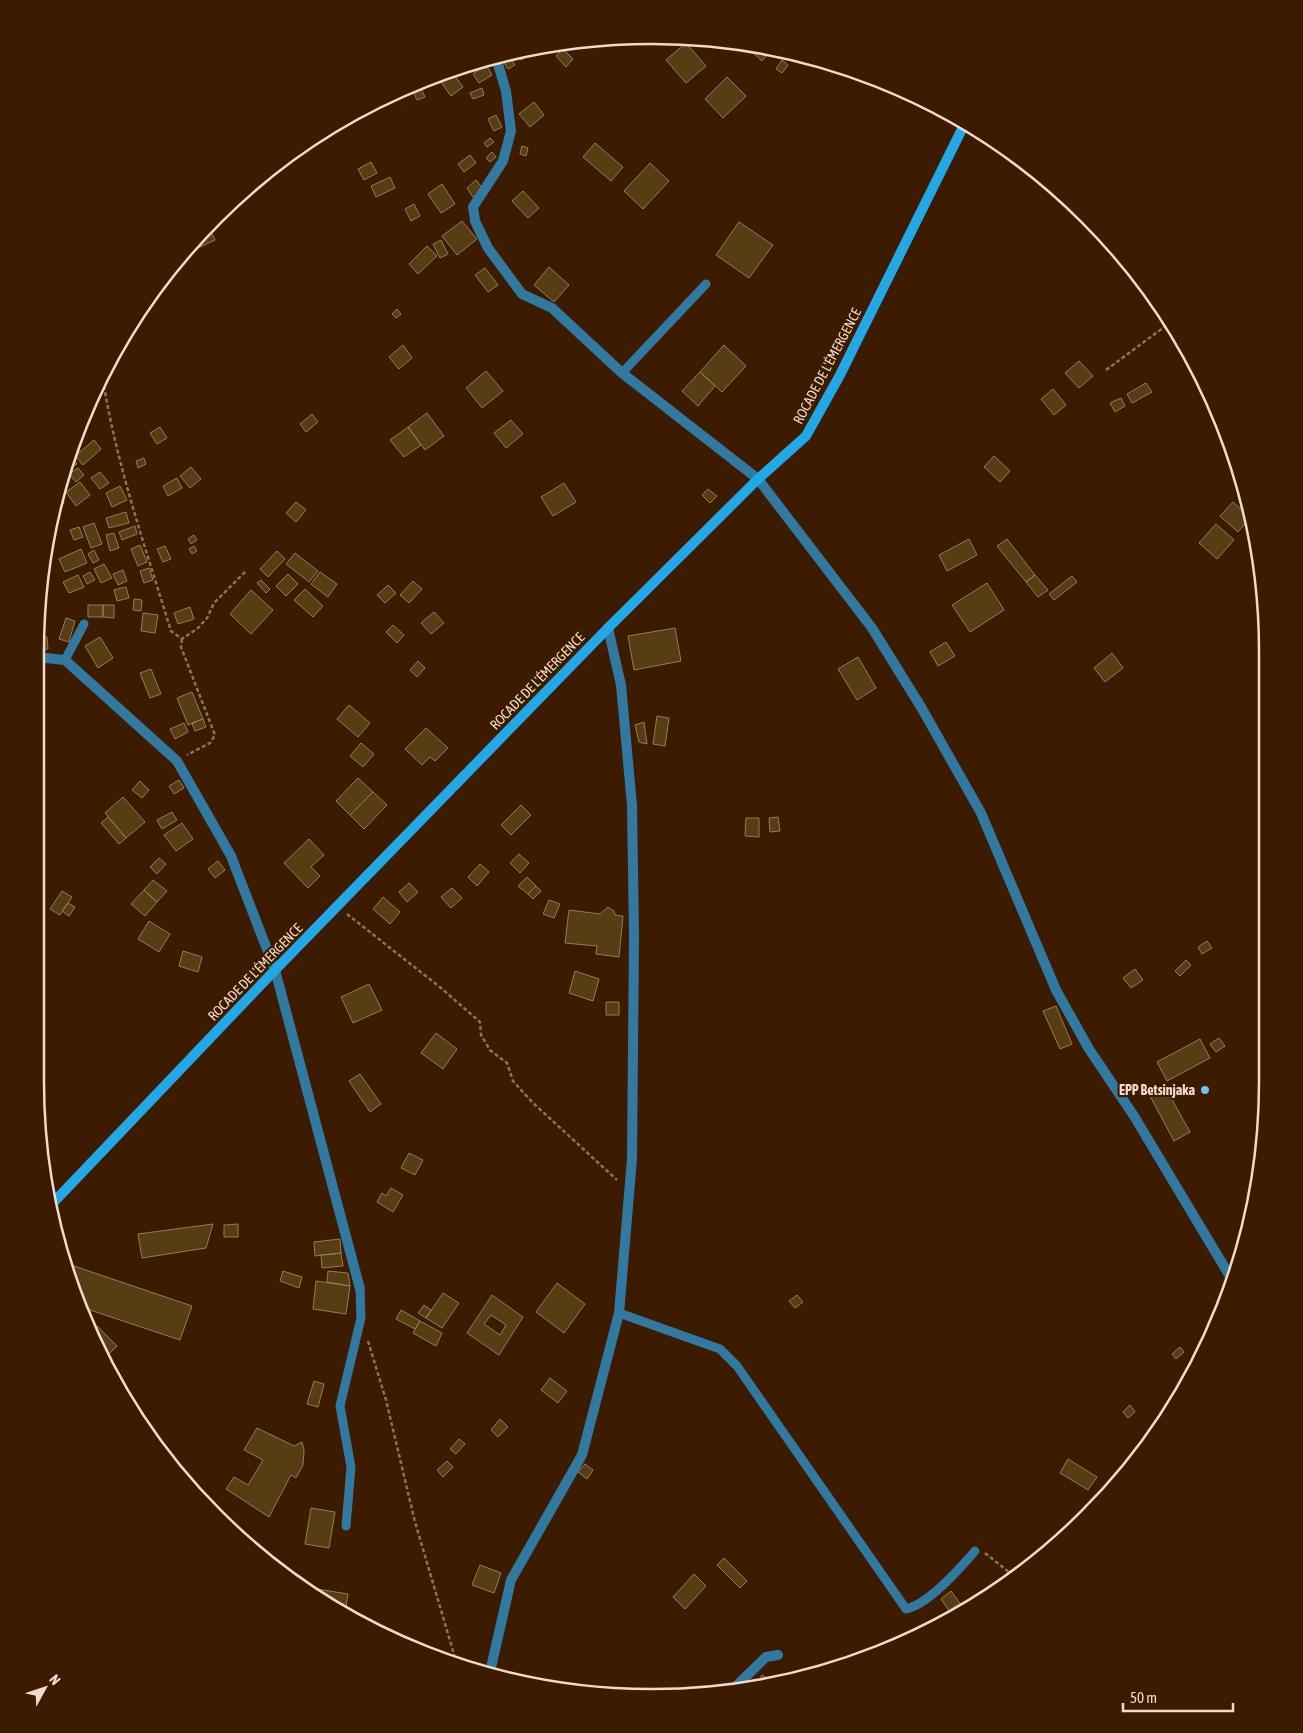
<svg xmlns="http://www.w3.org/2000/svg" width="1303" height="1733" font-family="'Asap Condensed',sans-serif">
<rect width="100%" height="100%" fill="#3d1b00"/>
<path fill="#563d13" stroke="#977b52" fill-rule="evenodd" d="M686,43l20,23 -20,17 -20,-23z
M545,45h10l1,1 -6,5z
M756,45l12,9 -6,7 -11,-10z
M538,46l1,2 -8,5 -4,-5z
M563,49l10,10 -7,8 -10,-11z
M522,50l5,6 -6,4 -7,-8z
M508,54l7,11 -7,4 -7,-11z
M782,60l6,5 -6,8 -6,-4z
M486,65l6,10 -13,8 -6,-9z
M451,71l12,16 -12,9 -13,-18z
M727,77l19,19 -23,22 -18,-19z
M421,88l4,9 -8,3 -4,-9z
M482,88l2,7 -11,4 -3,-6z
M534,102l10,13 -14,12 -11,-13z
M496,115l6,12 -8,4 -6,-12z
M490,138l4,4 -7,5 -3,-4z
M595,143l28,24 -12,14 -28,-24z
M522,146l6,2 -2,8 -6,-2z
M492,152l4,5 -6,5 -4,-4z
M470,155l6,8 -12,9 -6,-8z
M371,162l6,11 -13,7 -6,-11z
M650,163l19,18 -26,28 -19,-18z
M390,177l5,11 -19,9 -5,-11z
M476,180l7,9 -10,8 -6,-9z
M442,184l13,20 -14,9 -13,-19z
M251,186l2,3 -8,5 -1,-2z
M523,191l16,17 -11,10 -16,-17z
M414,204l6,12 -9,5 -6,-12z
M462,221l15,18 -20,16 -15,-19z
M739,222l34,23 -24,33 -33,-23z
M208,225l7,15 -34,16 1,3 -8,4z
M441,240l7,14 -8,4 -7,-14z
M427,246l10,10 -19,18 -9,-10z
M549,267l20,18 -15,17 -20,-17z
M485,268l13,17 -10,7 -13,-17z
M397,309l4,5 -5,4 -4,-4z
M403,345l9,13 -13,11 -10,-12z
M724,345l22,21 -24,26 -22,-20z
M1079,361l14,15 -14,12 -14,-15z
M486,371l17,20 -21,17 -16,-20z
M700,372l15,14 -17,20 -16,-15z
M1146,383l6,9 -20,11 -5,-9z
M1053,389l13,16 -12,10 -13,-16z
M1121,398l4,8 -10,6 -5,-9z
M427,413l17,23 -19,14 -17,-23z
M312,414l6,8 -12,10 -6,-8z
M511,420l12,14 -17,14 -12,-15z
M160,427l7,11 -10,6 -7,-11z
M408,427l13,18 -17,12 -14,-17z
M94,440l7,9 -18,16 -8,-9z
M70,454l7,10 -10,7 -2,-3z
M994,456l16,15 -10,11 -16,-15z
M144,458l2,6 -8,4 -2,-7z
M191,467l10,12 -11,9 -10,-12z
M78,468l6,7 -8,7 -7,-8z
M100,472l9,11 -9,6 -9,-11z
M177,478l5,10 -14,8 -5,-10z
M80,482l10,13 -14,11 -10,-14z
M564,483l12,19 -23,14 -12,-19z
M120,486l7,14 -15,7 -6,-14z
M708,489l9,7 -7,7 -8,-8z
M61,496l3,7 -9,3v-7z
M296,502l10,8 -10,12 -10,-9z
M1233,502l15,13 1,4 -11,13 -18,-16z
M126,512l3,11 -20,5 -3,-10z
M94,523l8,21 -11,4 -8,-21z
M1216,524l18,16 -17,19 -18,-16z
M135,526l2,8 -15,6 -3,-8z
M79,527l4,10 -9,3 -4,-10z
M114,533l5,15 -9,3 -4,-16z
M194,535l3,5 -6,4 -3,-5z
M969,539l8,16 -30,16 -8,-16z
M1007,539l28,36 -9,7 -29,-36z
M140,545l7,17 -9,4 -7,-17z
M165,546l6,13 -8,3 -6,-13z
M194,546l3,5 -5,3 -3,-5z
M81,549l6,14 -22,9 -6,-13z
M94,550l5,10 -6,3 -5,-9z
M277,551l8,8 -17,18 -8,-8z
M295,553l23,18 -9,11 -23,-18z
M104,564l8,14 -11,5 -7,-14z
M149,568l4,12 -9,3 -4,-12z
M123,570l4,11 -9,4 -5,-11z
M90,572l5,8 -8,4 -4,-8z
M320,572l17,12 -9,13 -17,-13z
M288,574l10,10 -12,12 -10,-10z
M78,575l6,12 -15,6 -6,-11z
M1035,575l13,15 -10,7 -12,-15z
M1072,576l5,6 -23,18 -5,-6z
M261,580l9,9 -4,4 -9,-10z
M413,581l9,8 -13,14 -9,-8z
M987,583l17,27 -34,22 -18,-27z
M388,585l8,8 -11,10 -8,-8z
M126,587l3,11 -12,3 -3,-11z
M305,589l18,17 -10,11 -19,-17z
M251,590l22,20 -22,24 -21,-20z
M134,599l8,1 -1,11 -8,-1z
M39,605l3,12 -4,1 -2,-7z
M88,605h15v12h-15z
M103,605h11v13l-11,-1z
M190,607l4,12 -16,5 -4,-11z
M434,612l10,11 -13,11 -10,-11z
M143,613l15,2 -3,18 -14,-2z
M66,618l9,3 -6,21 -10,-3z
M393,625l11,10 -7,8 -11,-11z
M675,628l6,33 -47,9 -6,-34z
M47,637l1,12 -12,2v-13z
M100,637l13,21 -15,10 -13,-22z
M946,642l9,14 -17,10 -8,-14z
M1112,653l11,15 -18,14 -11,-14z
M858,657l18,31 -19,12 -19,-31z
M418,661l7,7 -8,9 -7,-7z
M151,669l10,25 -11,4 -10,-25z
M192,692l11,27 -15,6 -11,-27z
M349,705l21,18 -12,14 -21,-18z
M657,716l12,2 -4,28 -12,-2z
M203,719l3,8 -11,4 -3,-8z
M644,722l3,22 -8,-2 -4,-17z
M184,723l4,9 -13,7 -5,-10z
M426,728l22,20 -13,13 -5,-4 -8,8 -17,-16z
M361,743l13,11 -11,13 -13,-11z
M358,778l15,14 -23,23 -14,-14z
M179,780l5,8 -10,6 -5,-8z
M140,781l9,9 -7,8 -10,-8z
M373,792l14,13 -23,24 -14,-14z
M123,797l22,25 -19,16 -21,-25z
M521,805l10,10 -20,20 -10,-10z
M172,812l5,8 -15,9 -5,-9z
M108,817l18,21 -7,6 -18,-21z
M778,817l2,14 -10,1 -1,-14z
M746,818h13v19l-14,-1z
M182,823l11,16 -17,12 -12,-16z
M309,839l15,16 -13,12 9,9 -12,12 -24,-25z
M519,854l10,9 -9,10 -10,-10z
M159,858l7,6 -9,10 -7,-7z
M218,861l7,9 -10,8 -7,-9z
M480,864l9,8 -12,14 -9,-9z
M527,877l9,9 -8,8 -10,-8z
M153,880l14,11 -10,11 -13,-12z
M409,883l9,9 -11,10 -8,-10z
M536,886l5,5 -8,8 -5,-5z
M452,888l10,10 -11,10 -10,-11z
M144,890l13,12 -12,14 -14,-12z
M62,891l10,6 -12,18 -10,-6z
M383,897l17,15 -10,12 -17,-15z
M549,900l11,4 -6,14 -11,-4z
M68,903l7,4 -6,9 -7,-5z
M608,907l6,4 1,4 8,1 -4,41 -23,-3 1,-8 -32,-3 4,-33 31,4z
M149,921l21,13 -11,18 -21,-13z
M1207,941l5,7 -10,6 -4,-7z
M183,951l19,6 -4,15 -19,-6z
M1186,960l5,5 -11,11 -5,-5z
M1135,969l8,11 -12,8 -8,-10z
M575,971l24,8 -6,22 -24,-8z
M369,984l13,26 -29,13 -12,-26z
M606,1002h13v13h-13z
M1056,1006l16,38 -12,5 -17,-38z
M436,1033l21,16 -14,20 -22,-16z
M1219,1038l6,8 -9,6 -6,-8z
M1200,1039l10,19 -43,23 -10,-19z
M360,1074l21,30 -11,8 -21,-31z
M1165,1087l25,45 -16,9 -24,-45z
M409,1153l14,7 -8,15 -14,-7z
M391,1188l12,7 -10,17 -16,-10 5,-9 4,3z
M213,1224l-7,24 -64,10 -4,-24z
M238,1224v13h-14v-12z
M340,1239l1,14 -26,3 -1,-14z
M341,1253l2,13 -21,2 -1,-13z
M65,1263l127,43 -12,34 -96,-32z
M283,1271l19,6 -3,11 -19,-7z
M328,1271l20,2 2,13 -23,-4z
M316,1281l34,5 -4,28 -33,-5z
M557,1283l28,21 -21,29 -28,-21z
M443,1293l16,10 -17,25 -16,-10z
M492,1295l31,22 -24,38 -32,-22zM491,1315l15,10 -6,10 -16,-11z
M797,1295l6,7 -8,6 -6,-7z
M424,1305l7,5 -5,8 -8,-5z
M401,1310l19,11 -5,8 -19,-10z
M420,1321l22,12 -6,13 -23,-13z
M97,1326l20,20 -12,12 -12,-28z
M1180,1347l4,5 -8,7 -4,-5z
M550,1378l17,13 -9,12 -17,-13z
M314,1381l10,3 -6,23 -11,-3z
M1130,1405l5,7 -7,6 -5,-6z
M500,1419l8,8 -10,10 -7,-7z
M257,1428l37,18 8,-4 2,8 -1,15 -7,13 -5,-3 -22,42 -43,-28 8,-12 14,8 15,-25 -19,-10z
M459,1439l6,5 -9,10 -6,-5z
M1068,1459l29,18 -9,13 -28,-17z
M447,1461l6,6 -10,10 -6,-7z
M585,1464l8,6 -6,9 -9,-7z
M311,1508l24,4 -6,36 -24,-4z
M724,1558l23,23 -7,7 -23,-23z
M480,1565l21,8 -7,20 -22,-8z
M694,1574l12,12 -21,23 -12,-12z
M317,1589l31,5 -3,19 -29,-17z
M951,1591l13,18 -12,6 -11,-16z
M762,1675l9,6 -14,3z"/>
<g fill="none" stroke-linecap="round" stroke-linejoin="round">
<path stroke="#8e715b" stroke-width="2.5" stroke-dasharray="4 2.5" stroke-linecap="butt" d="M104,370l17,-15 -3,-8
M1106,370l65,-48
M102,373c13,88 43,173 69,258l11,8 16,-11 9,-10 7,-15 33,-33
M182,639l-1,8 34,88 -5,8 -23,12
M347,914l94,74 39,34 1,13 9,15 17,13 6,18 19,21 85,78
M368,1341l18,59 29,122 41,139
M985,1553l30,24"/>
<path stroke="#3179a0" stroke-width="9" d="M622,373l84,-89
M65,660l19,-36
M619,1313l101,36 17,17 169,243c23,-5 53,-40 69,-58
M346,1526l5,-59 -11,-61 21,-88 -1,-29"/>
<path stroke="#3179a0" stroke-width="10" d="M494,58l4,6 8,27 5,40 -8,30 -30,46 2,14 13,27 34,46 30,14 70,65 136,106 114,149 49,79 60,106 75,177 33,59 45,67 100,167
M36,657l29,3 112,101 54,95 44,114 85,319
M490,1672l21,-92 71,-125 37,-142 13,-154 2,-222 -2,-132 -11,-120 -13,-57
M734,1688l32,-31 12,-2"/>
<path stroke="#22a7e7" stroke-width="10" d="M51,1205l224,-235 333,-342 150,-149 48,-43 34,-61 125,-252"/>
</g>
<circle fill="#6ec2f3" stroke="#3d1b00" stroke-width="2" cx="1205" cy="1090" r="5"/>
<g text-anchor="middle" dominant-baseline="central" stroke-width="4.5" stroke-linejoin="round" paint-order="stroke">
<g font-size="14" fill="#f1dacb" stroke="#3d1b00">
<text transform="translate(827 366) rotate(-62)">ROCADE DE L'ÉMERGENCE</text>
<text transform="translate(537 681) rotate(-46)">ROCADE DE L'ÉMERGENCE</text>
<text transform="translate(255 972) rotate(-46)">ROCADE DE L'ÉMERGENCE</text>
</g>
<g font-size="14" font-weight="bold" fill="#f1dacb" stroke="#3d1b00" text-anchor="end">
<text x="1195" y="1090">EPP Betsinjaka</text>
</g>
</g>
<path d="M0 0H1303V1733H0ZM651 44H652A607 607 0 0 1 1259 651V1082A607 607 0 0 1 652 1689H651A607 607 0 0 1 44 1082V651A607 607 0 0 1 651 44Z" fill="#3d1b00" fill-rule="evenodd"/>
<path fill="none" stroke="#f1dacb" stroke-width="2.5" d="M651 44H652A607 607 0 0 1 1259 651V1082A607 607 0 0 1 652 1689H651A607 607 0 0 1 44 1082V651A607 607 0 0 1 651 44Z"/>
<g transform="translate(45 1688) rotate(50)" stroke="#3d1b00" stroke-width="4" paint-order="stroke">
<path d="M0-4L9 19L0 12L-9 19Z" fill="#f1dacb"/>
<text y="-8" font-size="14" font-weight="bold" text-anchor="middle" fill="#f1dacb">N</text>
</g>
<path d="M1123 1703v8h110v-8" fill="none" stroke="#f1dacb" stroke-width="2.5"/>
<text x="1130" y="1703" font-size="15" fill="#f1dacb" stroke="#3d1b00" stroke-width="4" paint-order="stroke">50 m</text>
</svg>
